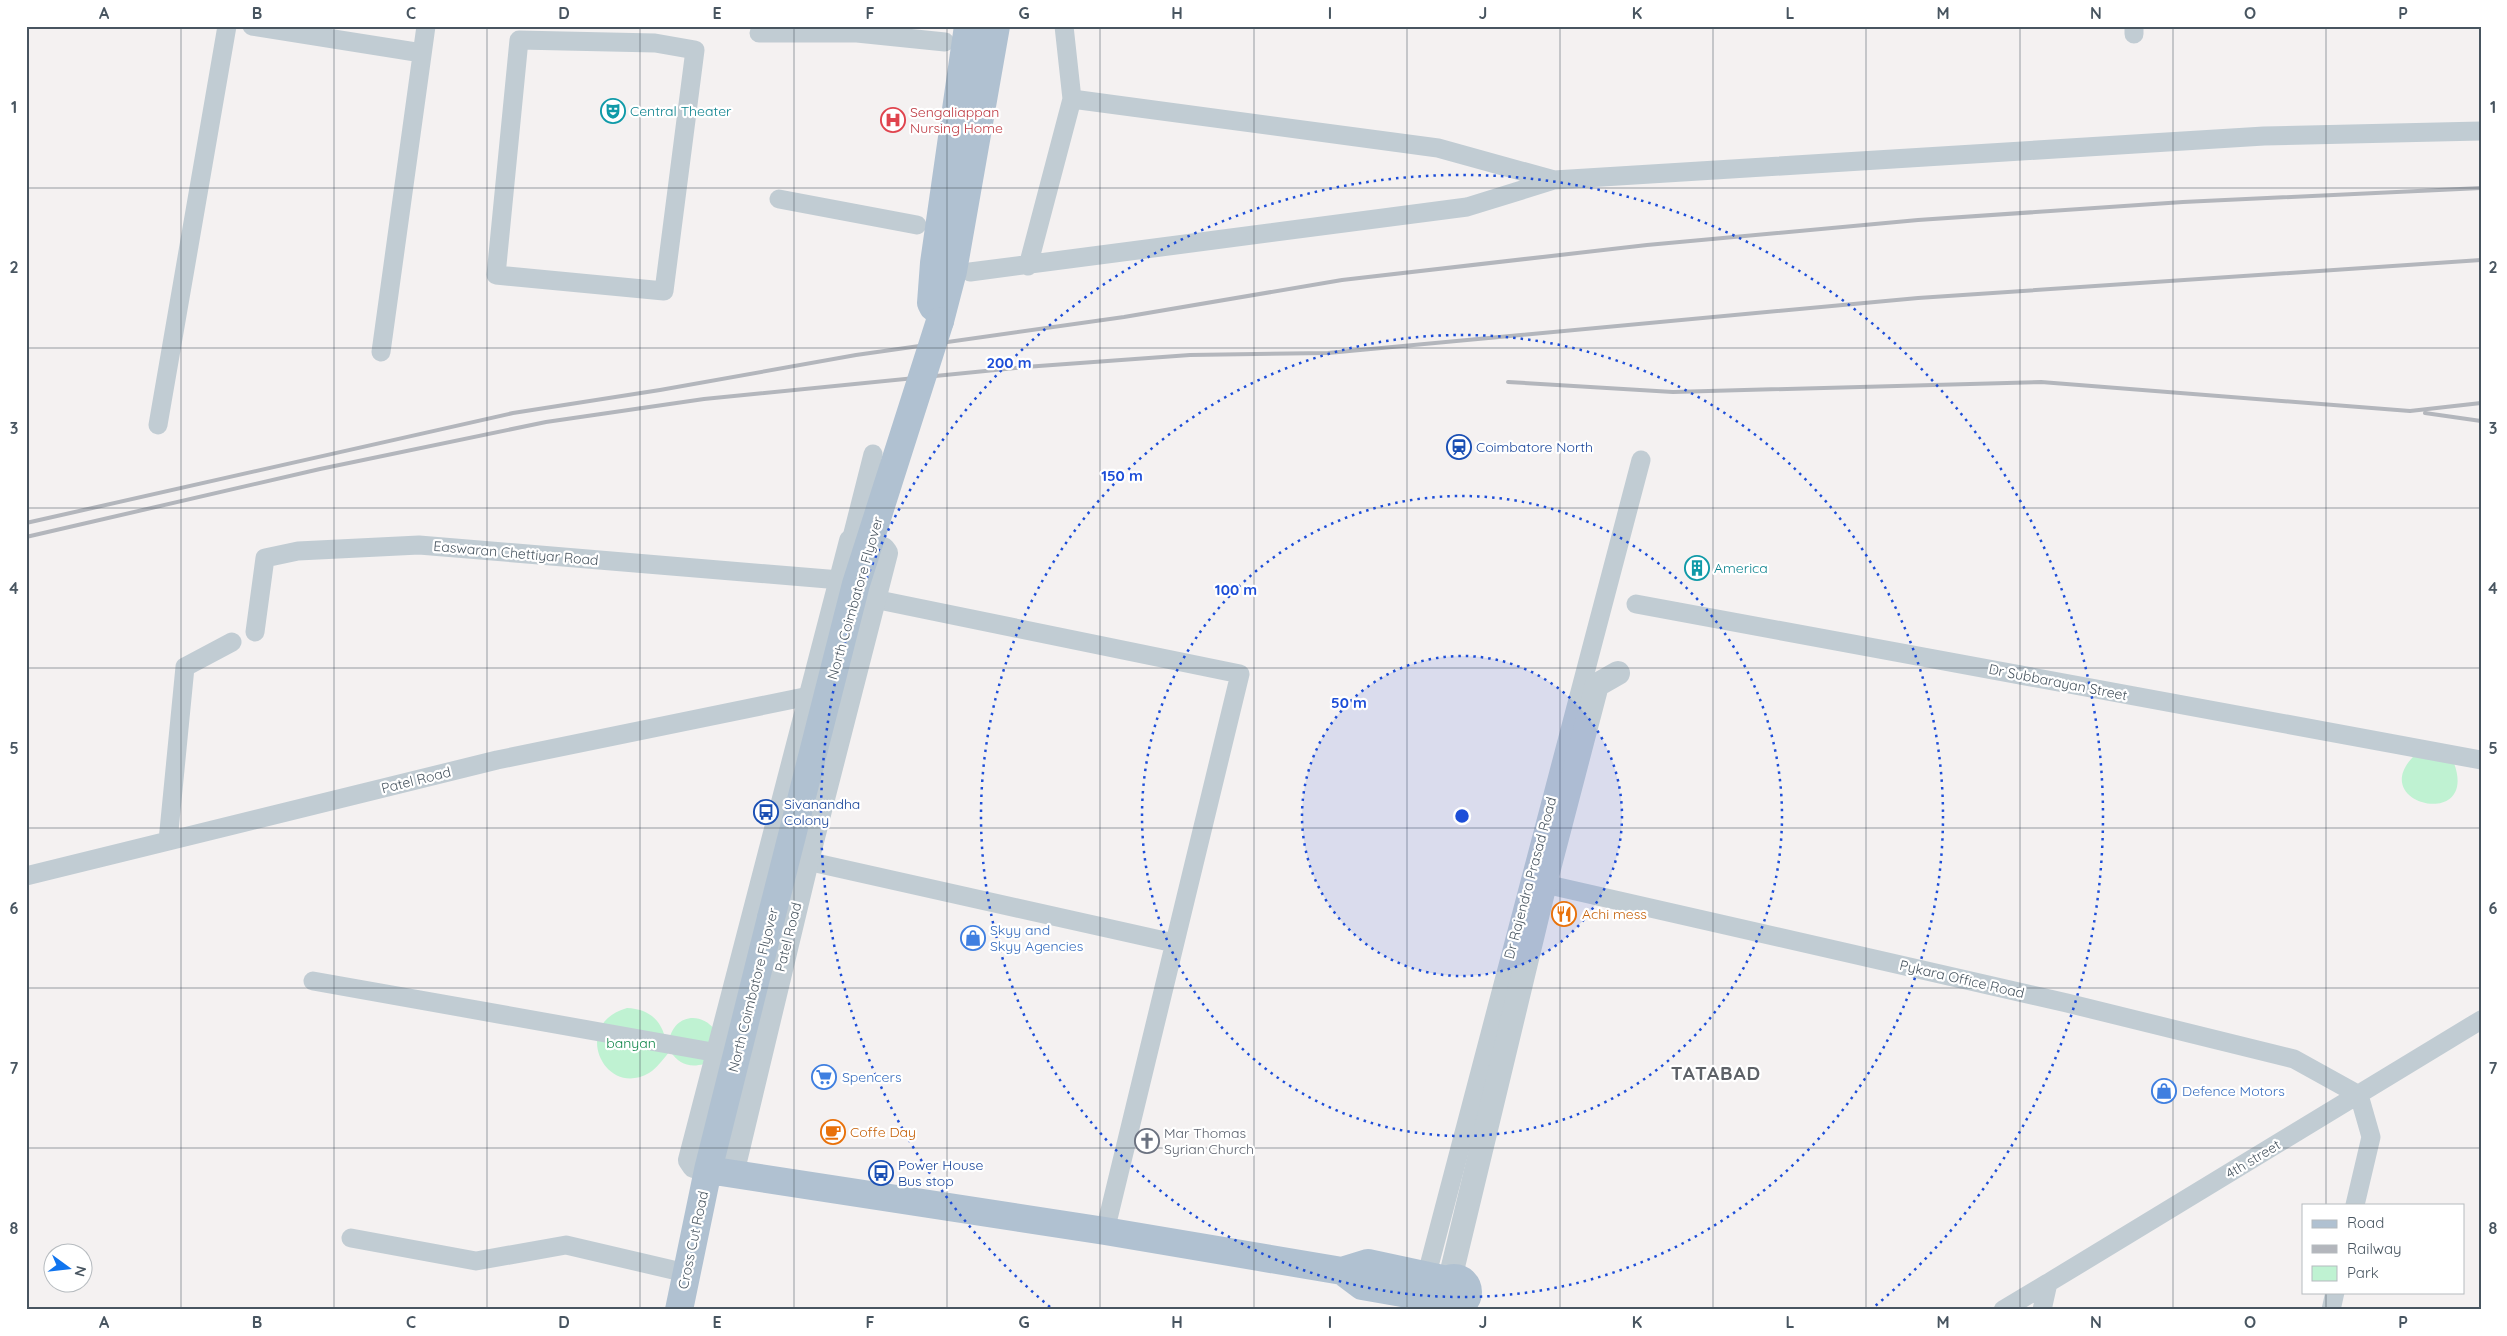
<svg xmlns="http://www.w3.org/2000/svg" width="2507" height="1336" font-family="Quicksand,sans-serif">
<rect width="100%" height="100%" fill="#f4f1f1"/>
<path fill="#bff2d2" d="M2415,755l39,8c25,68 -90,41 -39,-8z
M627,1008c22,1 35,12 39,34l3,1c2,-26 30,-34 46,-13l-11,34c-15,4 -25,0 -34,-13 -6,7 -13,17 -21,22 -45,26 -79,-49 -22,-65z"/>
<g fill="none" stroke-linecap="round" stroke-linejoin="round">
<path stroke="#c1ccd3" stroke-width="19" d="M252,26l170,27
M1064,26l8,73 366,49 116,32
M759,33h98l88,9
M2134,34v-8
M519,40l136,3 40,7 -31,241 -168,-16z
M779,199l138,26
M1028,266l44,-167
M970,272l497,-65 87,-27 710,-44 217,-5
M381,352l45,-326
M158,425l69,-399
M851,541l22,-87
M874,599l366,75 -135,557
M1636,604l845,156
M255,632l10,-74 33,-7 121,-6 421,35
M168,841l17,-174 47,-25
M807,861l367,82
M26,876l471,-116 312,-64
M1545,884l522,119 227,56 65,36 12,42 -16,68
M313,981l405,72
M351,1238l125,23 90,-16 120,28
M1424,1285l217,-825
M2003,1310l45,-27
M2042,1310l6,-27 433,-263
M2331,1310l4,-18"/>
<path stroke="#c1ccd3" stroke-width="24" d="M708,1170l-14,-4 -4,-6 161,-619 32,8 3,4 -79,308 -75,313
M1450,1279l95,-395 52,-199 21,-12"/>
<path stroke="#b0c1d1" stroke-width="28" d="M933,307l-2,-4 3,-40 34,-237
M940,321l13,-50 43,-245
M708,1170l397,61 237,40 26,-8 79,17
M1342,1271l20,15 80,14
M1440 1292a14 14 0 1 1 28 0a14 14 0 1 1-28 0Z
M679,1310l29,-140 63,-252"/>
<path stroke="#b3b6bc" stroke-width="4" d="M1508,382l165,10 368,-10 369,29 71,-8
M2425,413l56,8
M26,523l487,-110 147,-23 196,-35 268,-38 218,-37 305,-35 271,-25 265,-18 298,-14
M26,537l294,-68 226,-47 158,-23 321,-32 165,-12 138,-2 590,-55 563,-38"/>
<path stroke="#b0c1d1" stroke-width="28" d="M771,918l85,-334 84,-263"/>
</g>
<path fill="none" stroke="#485560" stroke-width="1" stroke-opacity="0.55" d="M181,26v1284M334,26v1284M487,26v1284M640,26v1284M794,26v1284M947,26v1284M1100,26v1284M1254,26v1284M1407,26v1284M1560,26v1284M1713,26v1284M1866,26v1284M2020,26v1284M2173,26v1284M2326,26v1179M26,188h2455M26,348h2455M26,508h2455M26,668h2455M26,828h2455M26,988h2455M26,1148h2455M2326,1292v18"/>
<circle cx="1462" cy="816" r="160" fill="#1d4ed8" fill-opacity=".12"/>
<g fill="none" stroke="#1d4ed8" stroke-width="2.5" stroke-dasharray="2.5 5">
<circle cx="1462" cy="816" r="160"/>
<circle cx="1462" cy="816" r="320"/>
<circle cx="1462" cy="816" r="481"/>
<path d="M1050 1307A641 641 0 1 1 1874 1307"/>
</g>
<defs>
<symbol id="theatre-ring" viewBox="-11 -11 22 22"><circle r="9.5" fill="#fff" stroke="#0f9aa8" stroke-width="1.5"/><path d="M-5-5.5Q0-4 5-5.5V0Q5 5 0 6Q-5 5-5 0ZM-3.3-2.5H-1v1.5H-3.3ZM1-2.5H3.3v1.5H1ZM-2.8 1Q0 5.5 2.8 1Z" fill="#0f9aa8"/></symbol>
<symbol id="hospital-ring" viewBox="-11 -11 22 22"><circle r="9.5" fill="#fff" stroke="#e0444e" stroke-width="1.5"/><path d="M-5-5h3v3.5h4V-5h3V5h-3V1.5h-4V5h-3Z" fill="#e0444e"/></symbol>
<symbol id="station-ring" viewBox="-11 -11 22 22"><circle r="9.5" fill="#fff" stroke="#1a4fb4" stroke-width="1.5"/><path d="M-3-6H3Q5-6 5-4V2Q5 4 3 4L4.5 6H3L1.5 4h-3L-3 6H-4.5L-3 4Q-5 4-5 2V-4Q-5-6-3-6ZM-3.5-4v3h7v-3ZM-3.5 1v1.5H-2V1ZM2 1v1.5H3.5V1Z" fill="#1a4fb4"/></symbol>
<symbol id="building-ring" viewBox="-11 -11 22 22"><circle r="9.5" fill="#fff" stroke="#0f9aa8" stroke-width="1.5"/><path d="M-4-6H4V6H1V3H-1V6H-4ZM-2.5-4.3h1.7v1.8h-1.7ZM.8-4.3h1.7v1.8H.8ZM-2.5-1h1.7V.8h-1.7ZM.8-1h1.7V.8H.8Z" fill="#0f9aa8"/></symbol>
<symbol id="bus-ring" viewBox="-11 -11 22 22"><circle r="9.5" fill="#fff" stroke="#1a4fb4" stroke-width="1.5"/><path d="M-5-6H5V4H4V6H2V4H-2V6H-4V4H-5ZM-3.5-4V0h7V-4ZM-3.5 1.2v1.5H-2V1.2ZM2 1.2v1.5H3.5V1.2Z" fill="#1a4fb4"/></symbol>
<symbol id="restaurant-ring" viewBox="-11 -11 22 22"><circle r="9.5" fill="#fff" stroke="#e8710a" stroke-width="1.5"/><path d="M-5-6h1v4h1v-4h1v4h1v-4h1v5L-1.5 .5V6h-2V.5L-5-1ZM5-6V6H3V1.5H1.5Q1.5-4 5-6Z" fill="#e8710a"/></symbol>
<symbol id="shop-ring" viewBox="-11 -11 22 22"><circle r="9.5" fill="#fff" stroke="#3f7fe0" stroke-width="1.5"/><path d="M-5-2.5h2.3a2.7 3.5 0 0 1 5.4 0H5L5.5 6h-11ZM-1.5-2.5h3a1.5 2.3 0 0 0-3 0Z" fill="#3f7fe0"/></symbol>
<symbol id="supermarket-ring" viewBox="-11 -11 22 22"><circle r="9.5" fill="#fff" stroke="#3f7fe0" stroke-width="1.5"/><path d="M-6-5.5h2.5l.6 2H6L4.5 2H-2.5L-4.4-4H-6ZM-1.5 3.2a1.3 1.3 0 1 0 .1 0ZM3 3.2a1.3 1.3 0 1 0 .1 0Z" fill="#3f7fe0"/></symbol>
<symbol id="cafe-ring" viewBox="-11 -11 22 22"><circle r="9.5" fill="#fff" stroke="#e8710a" stroke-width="1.5"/><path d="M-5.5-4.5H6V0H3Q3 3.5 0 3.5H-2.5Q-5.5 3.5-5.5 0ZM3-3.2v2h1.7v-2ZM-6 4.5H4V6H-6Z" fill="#e8710a"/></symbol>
<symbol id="church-ring" viewBox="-11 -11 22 22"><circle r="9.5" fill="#fff" stroke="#6b7280" stroke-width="1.5"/><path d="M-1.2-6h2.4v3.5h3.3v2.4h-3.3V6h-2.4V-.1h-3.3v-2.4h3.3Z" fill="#6b7280"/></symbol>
</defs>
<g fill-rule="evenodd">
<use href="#theatre-ring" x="599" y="97" width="28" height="28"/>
<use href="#hospital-ring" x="879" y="106" width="28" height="28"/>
<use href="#station-ring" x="1445" y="433" width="28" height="28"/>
<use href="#building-ring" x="1683" y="554" width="28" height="28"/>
<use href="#bus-ring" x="752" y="798" width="28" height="28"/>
<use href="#restaurant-ring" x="1550" y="900" width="28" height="28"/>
<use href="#shop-ring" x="959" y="924" width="28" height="28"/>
<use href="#supermarket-ring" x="810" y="1063" width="28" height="28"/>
<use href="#shop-ring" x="2150" y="1077" width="28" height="28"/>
<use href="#cafe-ring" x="819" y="1118" width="28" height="28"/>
<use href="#church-ring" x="1133" y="1127" width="28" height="28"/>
<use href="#bus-ring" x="867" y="1159" width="28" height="28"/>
</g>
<g text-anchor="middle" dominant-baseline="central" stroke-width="4.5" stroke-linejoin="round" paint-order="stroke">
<g font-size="14" fill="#0d838f" stroke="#fff" text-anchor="start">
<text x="630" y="111">Central Theater</text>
<text x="1714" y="568">America</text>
</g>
<g font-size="14" fill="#be3a42" stroke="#fff" text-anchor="start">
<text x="910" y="112">Sengaliappan<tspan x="910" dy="16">Nursing Home</tspan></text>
</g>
<g font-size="14" fill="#164399" stroke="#fff" text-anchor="start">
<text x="1476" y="447">Coimbatore North</text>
<text x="784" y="804">Sivanandha<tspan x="784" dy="16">Colony</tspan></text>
<text x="898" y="1165">Power House<tspan x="898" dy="16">Bus stop</tspan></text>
</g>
<g font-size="14" fill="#485560" stroke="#fff">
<text transform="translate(516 553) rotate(5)">Easwaran Chettiyar Road</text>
<text transform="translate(855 598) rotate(-74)">North Coimbatore Flyover</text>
<text transform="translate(2058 682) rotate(11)">Dr Subbarayan Street</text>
<text transform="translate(416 780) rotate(-14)">Patel Road</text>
<text transform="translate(1530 878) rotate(-75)">Dr Rajendra Prasad Road</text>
<text transform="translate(788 937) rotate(-76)">Patel Road</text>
<text transform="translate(1962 979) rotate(13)">Pykara Office Road</text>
<text transform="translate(753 990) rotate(-76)">North Coimbatore Flyover</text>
<text transform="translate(2253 1159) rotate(-31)">4th street</text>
<text transform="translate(693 1240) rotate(-78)">Cross Cut Road</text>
</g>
<g font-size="14" fill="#c56008" stroke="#fff" text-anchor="start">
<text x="1582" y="914">Achi mess</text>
<text x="850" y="1132">Coffe Day</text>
</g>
<g font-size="14" fill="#366cbe" stroke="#fff" text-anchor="start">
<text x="990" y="930">Skyy and<tspan x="990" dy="16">Skyy Agencies</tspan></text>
<text x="842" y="1077">Spencers</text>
<text x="2182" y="1091">Defence Motors</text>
</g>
<g font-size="14" fill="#13874b" stroke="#fff">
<text x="631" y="1043">banyan</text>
</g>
<g font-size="14" fill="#5b616d" stroke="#fff" text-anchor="start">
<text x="1164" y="1133">Mar Thomas<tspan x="1164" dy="16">Syrian Church</tspan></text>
</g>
<g font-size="19" font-weight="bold" letter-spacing="1" fill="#5d6167" stroke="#fff">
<text x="1716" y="1073">TATABAD</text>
</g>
</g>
<circle cx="1462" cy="816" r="8" fill="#1d4ed8" stroke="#fff" stroke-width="2.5"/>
<g font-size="15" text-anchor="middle" font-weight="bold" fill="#1d4ed8" stroke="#fff" stroke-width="4.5" stroke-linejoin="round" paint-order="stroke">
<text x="1009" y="368">200 m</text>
<text x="1122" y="481">150 m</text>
<text x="1236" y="595">100 m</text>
<text x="1349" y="708">50 m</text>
</g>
<rect width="2507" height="1336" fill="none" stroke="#ffffff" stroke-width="55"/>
<rect x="2302" y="1204" width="162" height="90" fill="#ffffff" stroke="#b6bbbf"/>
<rect x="2312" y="1220" width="25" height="8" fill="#b0c1d1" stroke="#b6bbbf"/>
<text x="2347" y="1228" font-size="15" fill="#485560">Road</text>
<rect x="2312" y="1245" width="25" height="8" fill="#b3b6bc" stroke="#b6bbbf"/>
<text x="2347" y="1254" font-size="15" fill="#485560">Railway</text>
<rect x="2312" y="1266" width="25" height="15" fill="#bff2d2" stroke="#b6bbbf"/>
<text x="2347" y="1278" font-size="15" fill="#485560">Park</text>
<g transform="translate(68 1268) rotate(105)"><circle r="24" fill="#ffffff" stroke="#b6bbbf"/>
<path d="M0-4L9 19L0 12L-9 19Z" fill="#1074ee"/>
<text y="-8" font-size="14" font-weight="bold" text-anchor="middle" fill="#485560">N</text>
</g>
<rect x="28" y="28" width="2452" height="1280" fill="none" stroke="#485560" stroke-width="2"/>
<g font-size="16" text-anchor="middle" font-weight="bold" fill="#485560">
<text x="104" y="19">A</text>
<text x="257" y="19">B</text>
<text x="411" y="19">C</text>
<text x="564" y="19">D</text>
<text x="717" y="19">E</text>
<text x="870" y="19">F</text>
<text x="1024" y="19">G</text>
<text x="1177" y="19">H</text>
<text x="1330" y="19">I</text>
<text x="1483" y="19">J</text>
<text x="1637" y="19">K</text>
<text x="1790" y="19">L</text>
<text x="1943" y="19">M</text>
<text x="2096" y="19">N</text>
<text x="2250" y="19">O</text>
<text x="2403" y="19">P</text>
<text x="14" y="113">1</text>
<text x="2493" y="113">1</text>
<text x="14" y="273">2</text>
<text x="2493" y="273">2</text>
<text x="14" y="434">3</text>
<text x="2493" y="434">3</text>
<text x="14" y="594">4</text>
<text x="2493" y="594">4</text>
<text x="14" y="754">5</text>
<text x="2493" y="754">5</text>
<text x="14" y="914">6</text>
<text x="2493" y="914">6</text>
<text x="14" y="1074">7</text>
<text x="2493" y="1074">7</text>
<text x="14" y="1234">8</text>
<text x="2493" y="1234">8</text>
<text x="104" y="1328">A</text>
<text x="257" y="1328">B</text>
<text x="411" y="1328">C</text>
<text x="564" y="1328">D</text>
<text x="717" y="1328">E</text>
<text x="870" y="1328">F</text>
<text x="1024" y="1328">G</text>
<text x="1177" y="1328">H</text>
<text x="1330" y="1328">I</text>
<text x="1483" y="1328">J</text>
<text x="1637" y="1328">K</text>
<text x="1790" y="1328">L</text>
<text x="1943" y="1328">M</text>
<text x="2096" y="1328">N</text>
<text x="2250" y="1328">O</text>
<text x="2403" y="1328">P</text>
</g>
</svg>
